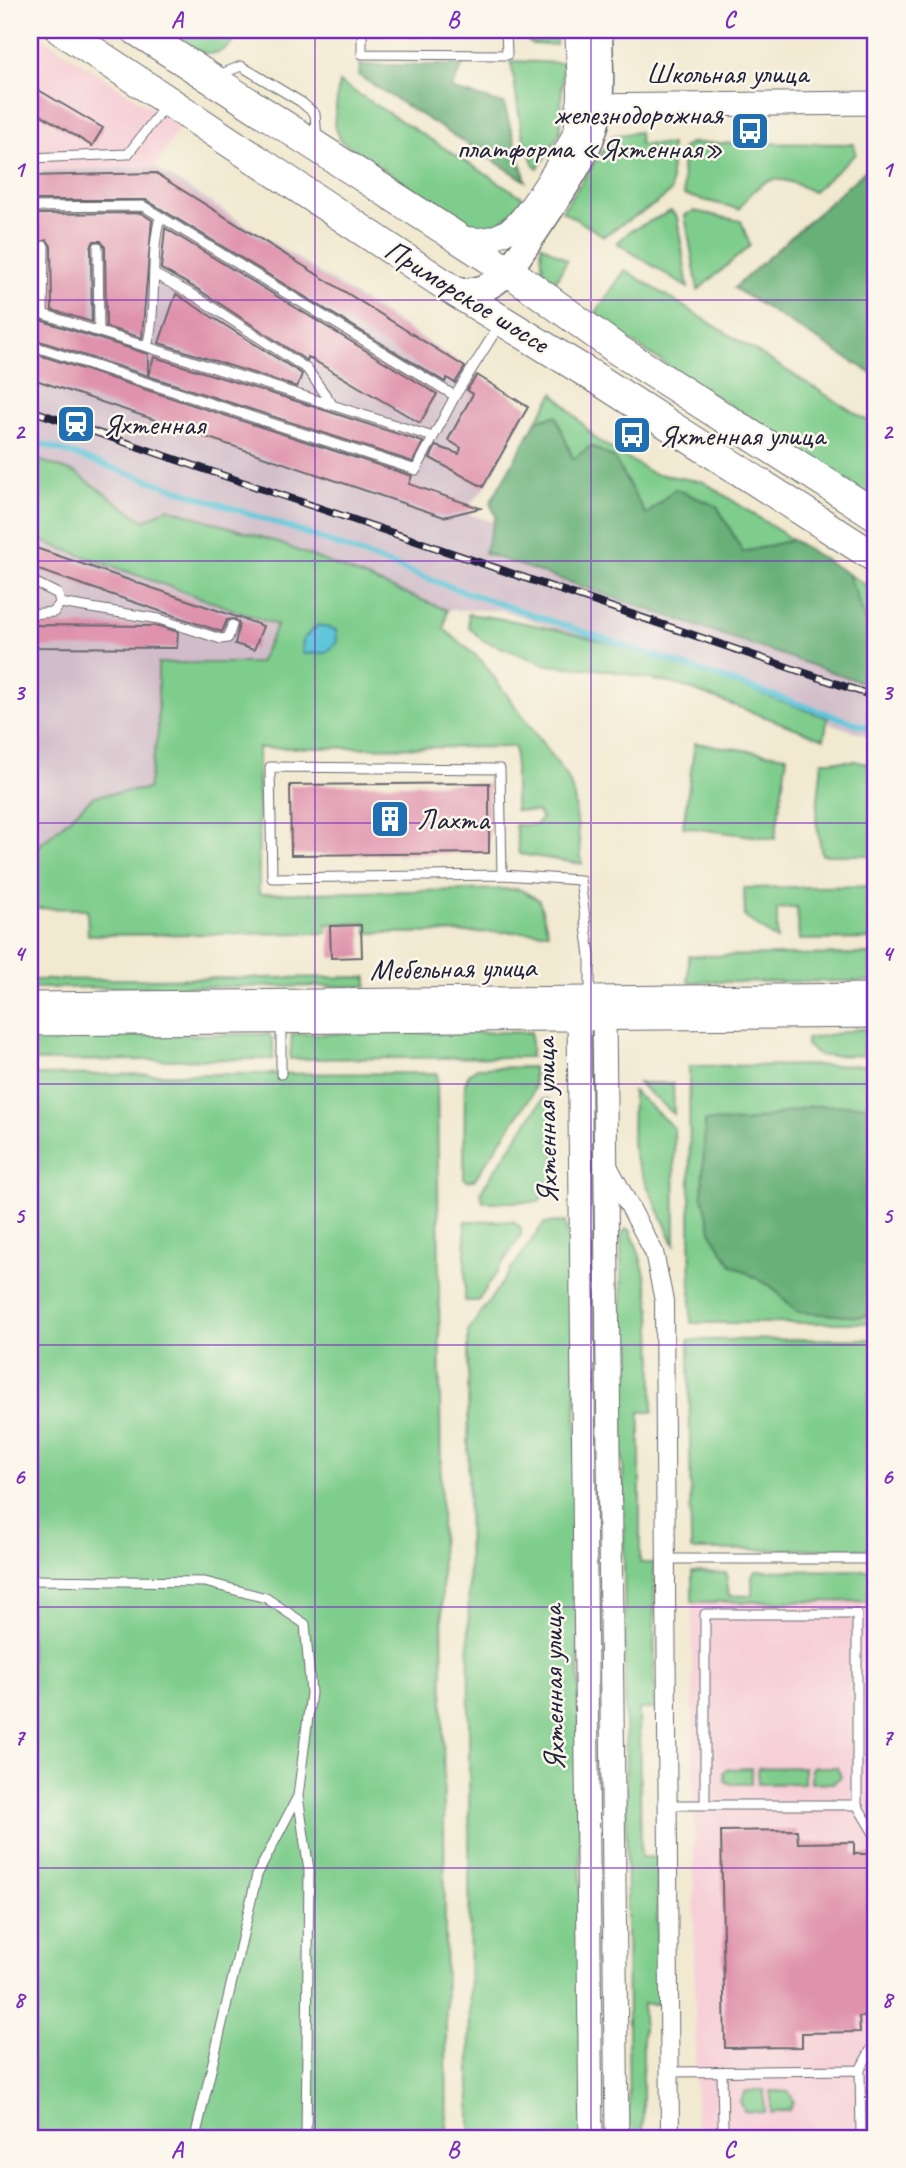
<svg xmlns="http://www.w3.org/2000/svg" width="906" height="2168" font-family="Caveat,sans-serif">
<rect width="100%" height="100%" fill="#fbf7ec"/>
<filter id="ink" filterUnits="userSpaceOnUse"><feTurbulence type="fractalNoise" baseFrequency=".0143" numOctaves="2"/><feDisplacementMap in="SourceGraphic" scale="14" xChannelSelector="R" yChannelSelector="G"/><feConvolveMatrix kernelMatrix="1 2 1 2 8 2 1 2 1" color-interpolation-filters="sRGB"/></filter>
<filter id="wash" filterUnits="userSpaceOnUse"><feTurbulence type="fractalNoise" baseFrequency=".00686" numOctaves="4" result="noise"/><feDisplacementMap in="SourceGraphic" scale="28" xChannelSelector="R" yChannelSelector="G"/><feGaussianBlur stdDeviation="1.57" result="paint"/><feColorMatrix in="noise" values="0 0 0 0 0 0 0 0 0 0 0 0 0 0 0 0 0 1.4 0 .05"/><feComposite in="paint" operator="in"/></filter>
<g filter="url(#wash)">
<rect width="100%" height="100%" fill="#f1e9d0"/>
<path fill="#f6cfd7" d="M30,30l150,97 -25,40 -125,4z
M871,1601l1,210 4,4 -1,323h-179l-4,-536z"/>
<path fill="#d1bdc9" d="M155,167l374,240 -45,82 -15,16 -3,8 27,9 -9,31 392,134v52l-374,-129h-55l-173,-69 -106,-33 -24,13 -68,-48 -46,-16v-286z
M30,537l248,87 -19,39h-101v69l-10,57 -54,7 -64,58z"/>
<path fill="#7fcd8c" stroke="#507864" stroke-width="2" d="M165,30h77c-26,40 -45,21 -77,0z
M513,30h53v7l-10,1v7l-24,-1z
M511,61l52,2 -3,70 -22,35 -4,-3 -12,-32z
M339,82l185,116c-15,19 -31,37 -57,27l-126,-84 -7,-17z
M639,132l1,12 31,1v46c-13,15 -48,30 -67,45l-42,-25 51,-75z
M690,143l164,1 2,10 -43,38c-36,-19 -50,-18 -74,17l-55,-14 -3,-45z
M671,211l6,6 11,71 -71,-45 13,-12z
M694,211l47,10 9,25 -52,44 -13,-75z
M541,244l26,16 -15,28 -9,-11z
M625,270l251,156v74l-283,-183z
M554,393l43,47 55,33 52,9 89,58 -50,12 -26,-46 -71,10 -32,-58 -41,1 -17,-43 -19,4z
M30,457l46,16 68,48 24,-13 106,33 173,69 -3,19 37,31 87,118 6,18 8,68 -63,-10 -4,-29h21l6,-7 -5,-6 -22,-2v-63l-257,1 1,146 260,-5 20,11 9,32 -181,1 -1,-10 -39,1v9l-239,2 -1,-26 -57,-1v-54l64,-58 54,-7 10,-57v-69h101l18,-38 -247,-88z
M848,574l28,17v57z
M468,614c124,15 242,62 360,104l-4,21 -145,-54 -72,-15 -60,-5 -65,-25 -13,-13z
M695,743l92,13 -12,83 -92,-12z
M822,761h33l21,5v89h-54l-6,-35z
M876,886v53l-77,1 -2,-33 -20,2v31l-32,-23 -1,-29z
M876,954v27l-188,1 1,-26z
M367,977v9l-337,2v-8z
M860,1029h16v26l-57,1 -13,-11v-6z
M531,1032v25l-241,2 2,-25z
M269,1034l4,7v18l-243,2v-25z
M876,1065v258h-185l-2,-257z
M533,1067l1,21 -3,8 -57,84 -7,1 -3,-3 1,-94 4,-10 8,-6z
M437,1073l10,1065h-417v-1063z
M638,1083h35l1,31z
M633,1091l41,37 1,118 -39,-85 -4,-17z
M548,1099l7,15v64l-16,24h-56l-2,-11 61,-91z
M465,1221h48l8,7v7l-43,66h-13z
M565,1222l10,56 8,860h-113l-2,-807 76,-108z
M626,1229l4,1c28,63 22,115 23,182h-13v151h14l1,146h-16l2,148 16,1 1,146h-15v134h-14l-8,-903z
M876,1339v210l-185,1 -2,-210z
M876,1570v245l-4,-4 -1,-210 -179,1v-30l34,1 3,23 23,-1v-19l4,-5z
M804,1767v16l-46,1v-16z
M811,1767h26l4,10 -8,6h-22z
M751,1768v16h-20l-6,-3 -1,-8 4,-4z
M764,2090l1,23 -21,-2 -4,-10 5,-9z
M771,2091l18,1 5,9 -4,9 -19,3z"/>
<path fill="#67b078" stroke="#44695a" stroke-width="2" d="M360,65h103l-12,24 53,15 22,77 -167,-105z
M876,161v215l-142,-88z
M556,416l17,43 18,-13 23,12 32,57 29,-26 42,17 26,46 50,-12 55,34 28,74v39l-392,-134 12,-37 -6,-13 47,-83z
M876,1105v209l-16,3 -63,-5 -25,-25 -41,-23 -19,-30 -10,-41 3,-72 40,1 67,-16z"/>
<path fill="#5dc5d9" stroke="#40748a" stroke-width="2" d="M318,625l18,5 1,13 -11,10 -24,1 1,-15z"/>
<g fill="none" stroke-linecap="round" stroke-linejoin="round">
<path stroke="#5dc5d9" stroke-width="6" d="M30,440l264,89 165,61 417,140"/>
</g>
<g id="blocks">
<path fill="#df92ac" d="M30,85l73,43 -11,18 -62,-38z
M155,173l310,194 -10,16 -8,-5 -2,4 -299,-182h-116v-24z
M141,213l11,7 -10,118 -36,-11 -1,-80 -4,-6h-7l-3,6 1,75 -40,-12 -1,-64 -4,-6 -9,3 -2,42h-6v-71z
M165,228l272,166 -17,29 -112,-66 -1,4 -108,-71 -38,-21z
M176,294l126,80 -5,13 -138,-44z
M30,317l118,37v22l-118,-38z
M30,352l382,124 -3,8 71,24 -36,9 -414,-139z
M154,357l139,43 130,42 -10,20 -265,-86z
M477,375l51,32 -45,80 -53,-29 6,-12 23,8 2,-6 -13,-8 25,-46 -6,-4z
M30,546l233,80 -9,24 -19,-6 4,-20 -4,-5 -8,1 -5,12 -192,-65z
M30,625l129,1 19,6 -1,16 -147,-1z
M489,783v70l-198,2 -1,-70z
M361,925l1,32 -31,1 -1,-32z
M797,1830l1,13 56,-1v12h18l3,162 -16,1 1,15 -58,1v14l-77,1 -4,-217z"/>
</g>
</g>
<g filter="url(#ink)">
<use href="#blocks" fill-opacity="0" stroke="#6a686f" stroke-width="2"/>
<g fill="none" stroke-linecap="round" stroke-linejoin="round">
<defs>
<path id="service" d="M362,30v24l145,1 -1,-25
M219,75l22,-9 60,36 14,12 2,25
M30,158l98,-4 37,-48
M30,207l113,-1 312,190
M98,247l1,85
M154,274l41,22 112,73 25,35
M30,310l403,127
M43,314l1,-68
M30,345l386,125 39,-74 45,-72
M147,347c11,-43 2,-87 13,-130
M30,580l28,14 2,9 -6,9 -24,2
M60,603l99,16 62,20 7,-1 4,-13
M502,875l-2,-106 -230,-2 2,111 230,-3 78,5 10,76v40
M281,1023v51
M666,1559h210
M30,1580l175,2 61,16 39,26 6,69 -13,103 11,74 -3,268
M668,1805h189
M705,1805v-191h152v191l19,32
M670,2072l190,-2
M195,2138l62,-263 41,-79
M711,2138l12,-11 -1,-55
M861,2138l-1,-68 16,-30"/>
<path id="minor" d="M607,1164l47,88 10,49 6,837"/>
<path id="tertiary" d="M578,106l298,-3
M457,238c20,2 35,3 52,-8 16,-9 63,-84 67,-103 7,-30 1,-66 1,-97
M590,998l14,20 13,1120
M590,998l-11,21 12,1119
M30,1004l846,-9
M30,1024l846,-8"/>
<path id="secondary" d="M454,291c24,3 37,-4 55,-20 24,-39 70,-97 84,-139 11,-31 6,-69 6,-102"/>
<path id="primary" d="M61,30l393,261 145,89 277,178
M136,30l373,241 109,79 258,165"/>
</defs>
<use href="#service" stroke="#6a686f" stroke-width="11"/>
<use href="#minor" stroke="#6a686f" stroke-width="20"/>
<use href="#tertiary" stroke="#6a686f" stroke-width="25"/>
<use href="#secondary" stroke="#6a686f" stroke-width="29"/>
<use href="#primary" stroke="#6a686f" stroke-width="32"/>
<use href="#service" stroke="#fff" stroke-width="9"/>
<use href="#minor" stroke="#fff" stroke-width="18"/>
<use href="#tertiary" stroke="#fff" stroke-width="23"/>
<use href="#secondary" stroke="#fff" stroke-width="26"/>
<use href="#primary" stroke="#fff" stroke-width="30"/>
<defs>
<path id="rail" d="M30,410l846,287"/>
</defs>
<use href="#rail" stroke="#22223b" stroke-width="8"/>
<use href="#rail" stroke="#fbf7ec" stroke-width="5" stroke-dasharray="16" stroke-linecap="butt"/>
</g>
</g>
<path fill="none" stroke="#7b2cbf" stroke-width="2" stroke-opacity="0.55" d="M315,30v2108M591,30v2108M30,300h846M30,561h846M30,823h846M30,1084h846M30,1345h846M30,1607h846M30,1868h846"/>
<defs>
<symbol id="bus-square" viewBox="-11 -11 22 22"><rect x="-9" y="-9" width="18" height="18" rx="4" fill="#1f6fb2" stroke="#fbf7ec"/><path d="M-5-6H5V4H4V6H2V4H-2V6H-4V4H-5ZM-3.5-4V0h7V-4ZM-3.5 1.2v1.5H-2V1.2ZM2 1.2v1.5H3.5V1.2Z" fill="#fff"/></symbol>
<symbol id="station-square" viewBox="-11 -11 22 22"><rect x="-9" y="-9" width="18" height="18" rx="4" fill="#1f6fb2" stroke="#fbf7ec"/><path d="M-3-6H3Q5-6 5-4V2Q5 4 3 4L4.5 6H3L1.5 4h-3L-3 6H-4.5L-3 4Q-5 4-5 2V-4Q-5-6-3-6ZM-3.5-4v3h7v-3ZM-3.5 1v1.5H-2V1ZM2 1v1.5H3.5V1Z" fill="#fff"/></symbol>
<symbol id="building-square" viewBox="-11 -11 22 22"><rect x="-9" y="-9" width="18" height="18" rx="4" fill="#1f6fb2" stroke="#fbf7ec"/><path d="M-4-6H4V6H1V3H-1V6H-4ZM-2.5-4.3h1.7v1.8h-1.7ZM.8-4.3h1.7v1.8H.8ZM-2.5-1h1.7V.8h-1.7ZM.8-1h1.7V.8H.8Z" fill="#fff"/></symbol>
</defs>
<g fill-rule="evenodd">
<use href="#bus-square" x="728" y="109" width="44" height="44"/>
<use href="#station-square" x="54" y="402" width="44" height="44"/>
<use href="#bus-square" x="610" y="413" width="44" height="44"/>
<use href="#building-square" x="368" y="797" width="44" height="44"/>
</g>
<g text-anchor="middle" dominant-baseline="central" stroke-width="5" stroke-linejoin="round" paint-order="stroke">
<g font-size="30" fill="#22223b" stroke="#fbf7ec">
<text x="727" y="73">Школьная улица</text>
<text transform="translate(467 296) rotate(32)">Приморское шоссе</text>
<text transform="translate(453 968) rotate(-1)">Мебельная улица</text>
<text transform="translate(546 1121) rotate(-91)">Яхтенная улица</text>
<text transform="translate(553 1688) rotate(-91)">Яхтенная улица</text>
</g>
<g font-size="30" fill="#22223b" stroke="#fbf7ec" text-anchor="start">
<text x="723" y="114" text-anchor="end">железнодорожная<tspan x="723" dy="34">платформа «Яхтенная»</tspan></text>
<text x="103" y="424">Яхтенная</text>
<text x="659" y="435">Яхтенная улица</text>
<text x="417" y="819">Лахта</text>
</g>
</g>
<rect width="906" height="2168" fill="none" stroke="#fbf7ec" stroke-width="77"/>
<rect x="38" y="38" width="829" height="2092" fill="none" stroke="#7b2cbf" stroke-width="2.5"/>
<g font-size="23" text-anchor="middle" font-weight="bold" fill="#7b2cbf">
<text x="177" y="27">A</text>
<text x="453" y="27">B</text>
<text x="729" y="27">C</text>
<text x="19" y="177">1</text>
<text x="887" y="177">1</text>
<text x="19" y="439">2</text>
<text x="887" y="439">2</text>
<text x="19" y="700">3</text>
<text x="887" y="700">3</text>
<text x="19" y="961">4</text>
<text x="887" y="961">4</text>
<text x="19" y="1223">5</text>
<text x="887" y="1223">5</text>
<text x="19" y="1484">6</text>
<text x="887" y="1484">6</text>
<text x="19" y="1745">7</text>
<text x="887" y="1745">7</text>
<text x="19" y="2007">8</text>
<text x="887" y="2007">8</text>
<text x="177" y="2157">A</text>
<text x="453" y="2157">B</text>
<text x="729" y="2157">C</text>
</g>
</svg>
